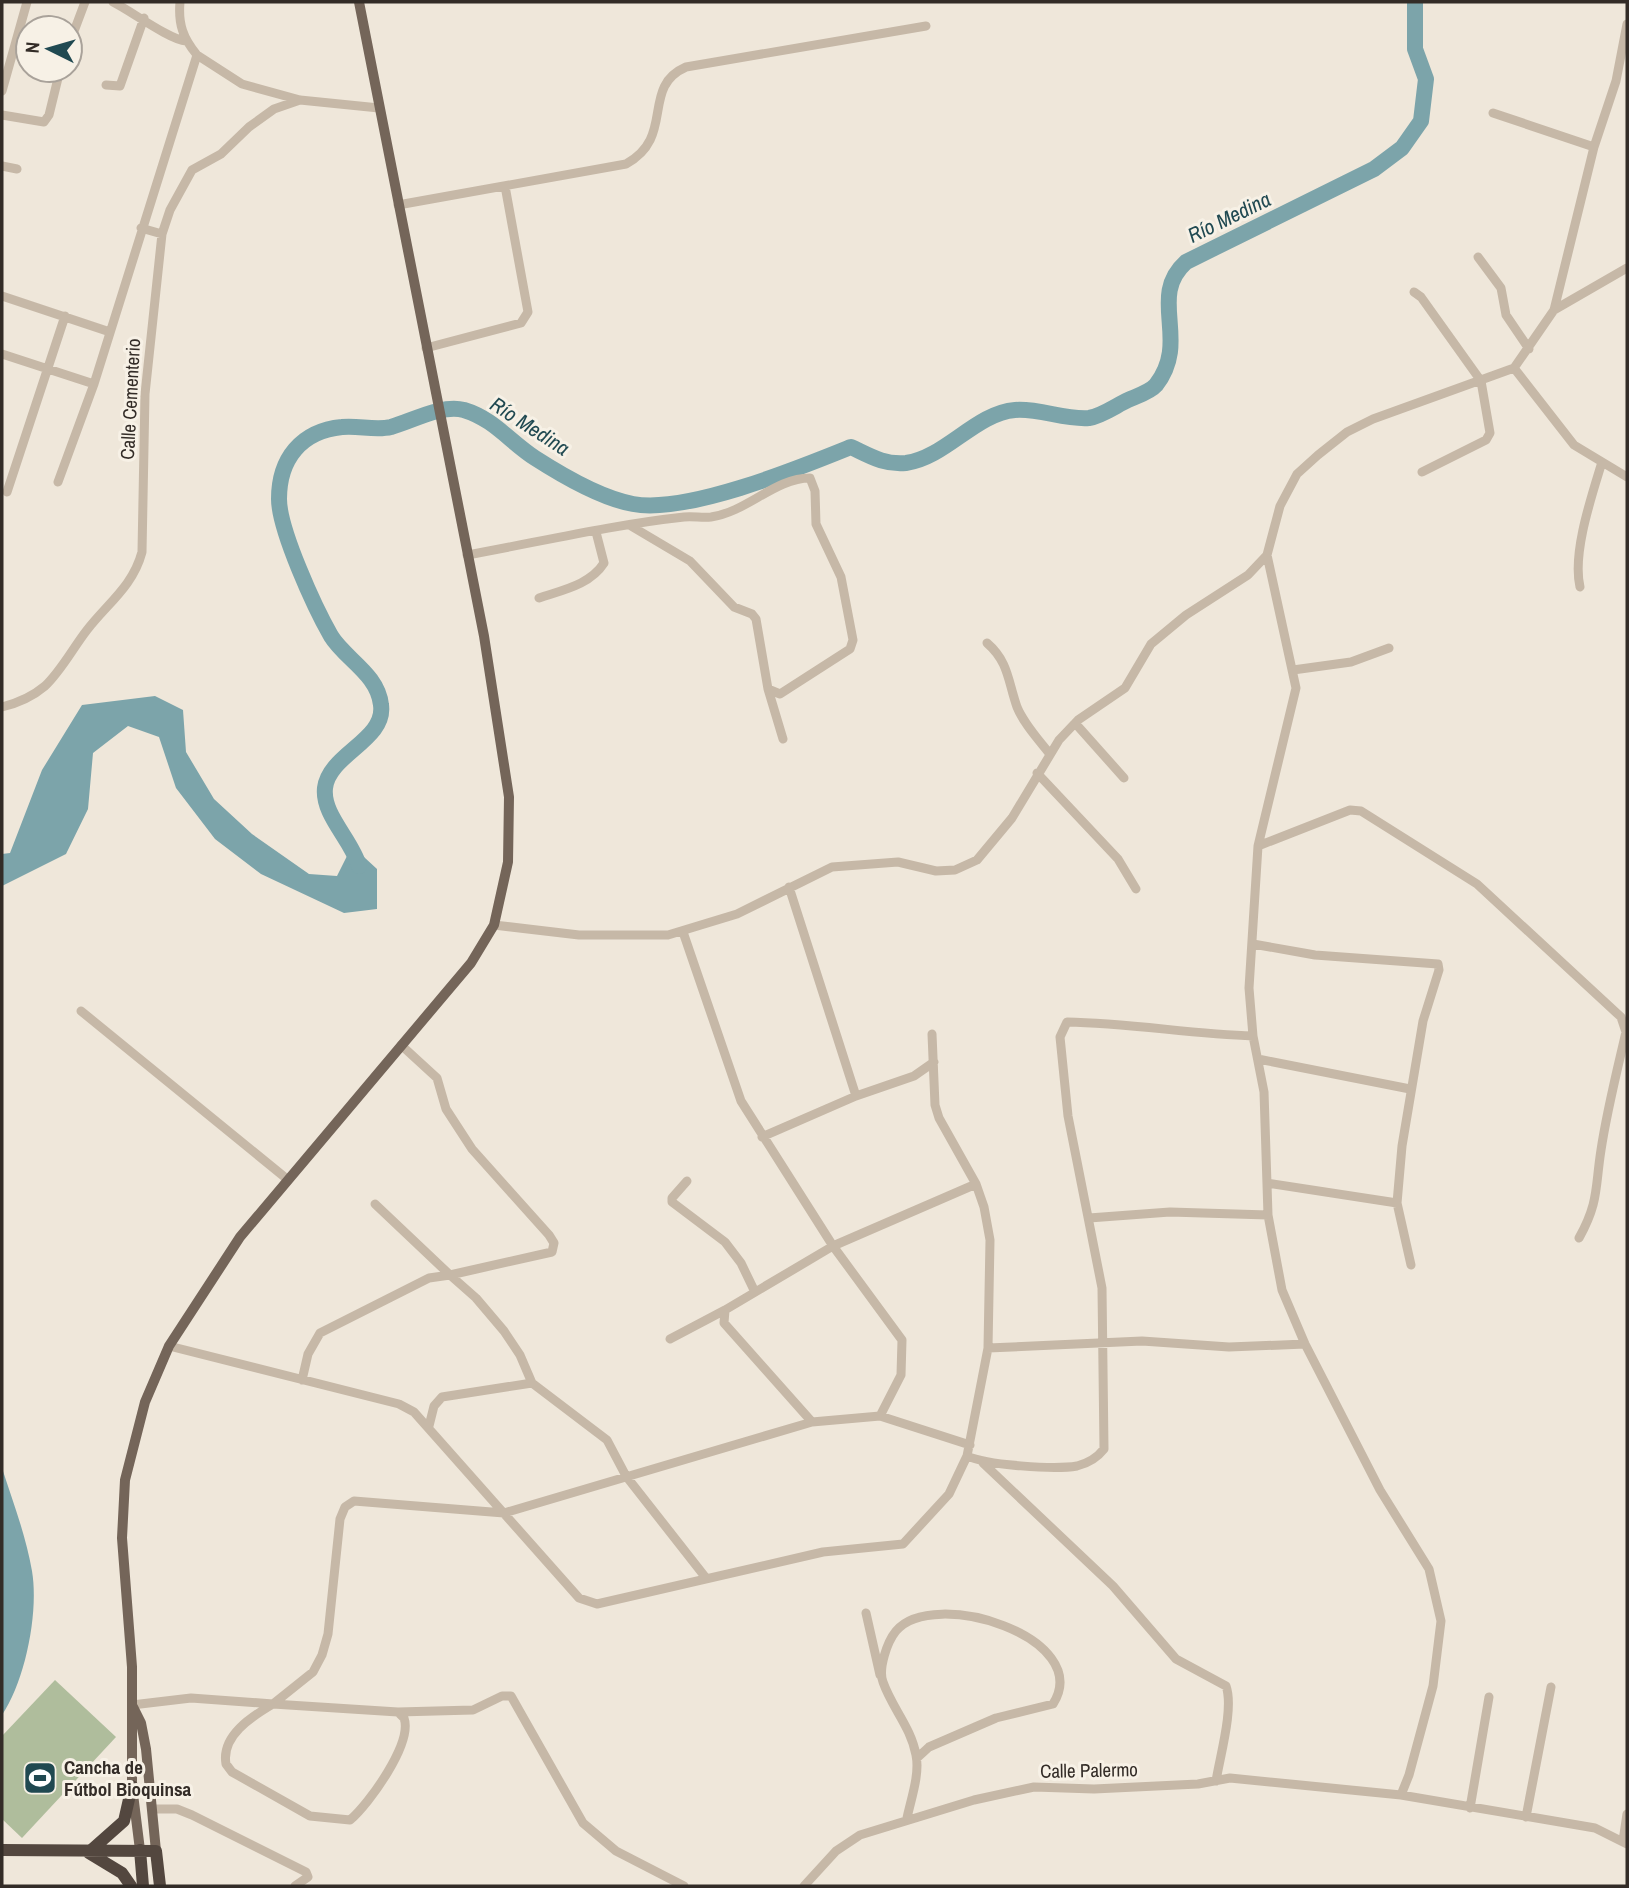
<svg xmlns="http://www.w3.org/2000/svg" width="1629" height="1888" font-family="'Archivo Narrow',sans-serif">
<rect width="100%" height="100%" fill="#efe7da"/>
<path fill="#afbd9c" d="M55,1680l61,57 -94,101 -20,-19v-83z"/>
<path fill="#7ca4aa" d="M155,696l28,14 3,42 28,47 38,35 57,40 28,2 15,-30 25,23v40l-33,4 -83,-39 -46,-35 -39,-51 -17,-51 -31,-11 -35,27 -5,56 -22,45 -64,32v-32l8,-1 32,-83 40,-65z
M2,1468c11,34 24,68 30,103 7,42 -7,110 -30,144z"/>
<g fill="none" stroke-linecap="round" stroke-linejoin="round">
<path stroke="#7ca4aa" stroke-width="16" d="M359,866c-7,-26 -37,-51 -34,-78 4,-34 61,-48 56,-83 -3,-31 -36,-46 -50,-69 -16,-28 -52,-106 -52,-137 0,-40 22,-68 63,-72 16,-2 33,4 49,0 21,-6 51,-23 73,-17 30,9 46,32 71,48 28,18 65,40 98,46 54,10 166,-36 218,-57 19,9 33,18 55,16 39,-5 70,-50 109,-53 24,-2 50,10 74,8 13,-2 28,-13 39,-18 9,-4 22,-8 28,-15 35,-45 -9,-88 30,-123l188,-93 28,-21 19,-27 5,-42 -11,-30v-47"/>
<path stroke="#c6b8a7" stroke-width="9" d="M113,2c18,9 57,38 73,39
M70,42l15,-40
M197,55l45,29 58,16 79,8
M106,85l14,1 24,-68
M2,91l25,-89
M1493,113l101,34
M2,115l42,7 5,-7 11,-45
M2,166l15,3
M398,205l228,-41c50,-27 14,-77 60,-97l240,-41
M141,228l21,6
M1478,257l23,31 5,27 23,34
M1414,292l7,5 60,84 9,52 -4,7 -64,32
M2,296l108,36
M1554,310l73,-42
M426,348l95,-25 7,-11 -23,-126
M2,354l92,30
M1514,368l60,77 53,32
M58,482l36,-98 103,-329c-14,-17 -19,-31 -17,-53
M7,492l58,-176
M467,555c72,-13 144,-30 217,-38 9,-1 18,1 27,0 36,-5 64,-39 99,-39l5,13 1,33 25,53 12,63 -3,9 -70,45 -12,-5 -12,-70 -4,-5 -18,-7 -44,-46 -59,-35
M1267,555l29,133 -38,158 -9,142 4,48 11,56 4,123 14,75 23,54 75,146 49,79 12,52 -8,65 -24,89 -8,20
M1580,587c-8,-34 12,-92 22,-125
M539,598c23,-8 51,-13 65,-35l-8,-31
M987,643c22,19 21,39 30,64 7,17 21,32 32,46
M1293,670l58,-8 38,-14
M768,689l15,50
M2,707c16,-4 30,-10 43,-21 16,-15 28,-38 42,-56 21,-27 46,-44 55,-78l3,-158 17,-160 8,-24 22,-40 29,-16 28,-27 25,-18 26,-9
M1075,723l49,55
M1037,773l81,86 18,30
M1258,846l92,-36 11,1 116,73 144,133 5,15c-9,39 -19,78 -25,118 -6,38 -2,52 -22,88
M494,925l85,10h89l69,-21 95,-47 66,-5 38,9 19,-1 22,-10 35,-42 47,-78 19,-20 47,-32 26,-44 35,-29 62,-40 19,-20 13,-49 17,-32 21,-19 29,-23 26,-13 141,-51 40,-58 40,-163 22,-66 11,-57
M683,932l58,169 92,145 69,94 -1,35 -21,41
M1253,944l62,11 123,9 1,6 -16,51 -21,125 -5,57 14,62
M81,1011l206,168
M1258,1059l152,30
M856,1096l58,-20 20,-14
M762,1137l94,-41 -67,-209
M687,1181l-15,17v4l53,40 16,21 13,27
M1267,1183l130,20
M375,1204l75,71 102,-23 2,-9 -5,-8 -77,-86 -26,-40 -9,-31 -36,-33
M1089,1218l81,-6 98,3
M670,1339l55,-29
M169,1346l230,58 15,8 165,186 18,6 226,-52 80,-8 46,-50 18,-38 21,-108 2,-108 -6,-33 -8,-23 -37,-66 -4,-13 -3,-71
M988,1348l154,-7 87,6 76,-3
M302,1380l6,-26 12,-21 109,-55 21,-3 26,23 28,33 16,24 12,28 75,57 19,36 80,102
M812,1422l-88,-99 1,-13 108,-64 143,-62
M429,1426l5,-20 8,-9 90,-14
M967,1456c20,9 87,14 110,10 12,-3 20,-8 27,-17l-2,-161 -34,-172 -8,-79 7,-15c62,1 124,12 186,14
M983,1463l130,123 63,73 50,27c8,22 -6,70 -10,95
M866,1613l14,62
M273,1704l125,8 6,6c9,25 -35,86 -54,102l-40,-4 -78,-44 -6,-8c-5,-28 25,-47 47,-60z
M132,1705l59,-7 82,6 40,-32 9,-17 6,-21 12,-115 5,-12 9,-6 150,12 308,-91 68,-6 90,29
M398,1712l75,-2 29,-14h9l72,127 33,28 68,35
M1470,1808l19,-111
M152,1809h25l15,6 114,57 2,5 -13,9
M1526,1817l25,-130
M907,1818c4,-19 13,-44 9,-63 -5,-28 -24,-47 -33,-73 -5,-13 4,-40 13,-51 37,-45 199,7 157,73l-57,14 -67,29 -12,11
M1623,1841l4,-27
M804,1886l32,-35 24,-16 114,-35 60,-13 60,2 104,-5 32,-6 171,17 194,33 32,16"/>
<path stroke="#746559" stroke-width="10" d="M133,1707l8,16 5,26 10,102
M140,1850l-8,-64v-119l-10,-129 3,-58 20,-78 24,-56 71,-109 231,-274 23,-38 14,-63 1,-65 -25,-161 -125,-634"/>
<path stroke="#53473f" stroke-width="12" d="M2,1850l154,1 4,35
M140,1850l3,36
M89,1852l35,-31 8,-35
M89,1853l33,20 9,13"/>
</g>
<defs>
<symbol id="stadium-square" viewBox="-11 -11 22 22"><rect x="-9" y="-9" width="18" height="18" rx="4" fill="#204951" stroke="#f7f1e6"/><path d="M0-5a6.5 5 0 1 0 0 10a6.5 5 0 1 0 0-10ZM-3.5-1.8h7v3.6h-7Z" fill="#fff"/></symbol>
</defs>
<g fill-rule="evenodd">
<use href="#stadium-square" x="21" y="1759" width="38" height="38"/>
</g>
<g text-anchor="middle" dominant-baseline="central" stroke-width="6" stroke-linejoin="round" paint-order="stroke">
<g font-size="19" fill="#332c27" stroke="#f7f1e6">
<text transform="translate(130 399) rotate(-87)">Calle Cementerio</text>
<text transform="translate(1089 1770) rotate(-1)">Calle Palermo</text>
</g>
<g font-size="19" font-weight="bold" fill="#332c27" stroke="#f7f1e6" text-anchor="start">
<text x="64" y="1767">Cancha de<tspan x="64" dy="22">Fútbol Bioquinsa</tspan></text>
</g>
<g font-size="21" font-style="italic" fill="#204951" stroke="#f7f1e6">
<text transform="translate(1229 217) rotate(-26)">Río Medina</text>
<text transform="translate(530 426) rotate(33)">Río Medina</text>
</g>
</g>
<rect width="1629" height="1888" fill="none" stroke="#332c27" stroke-width="7"/>
<g transform="translate(49 49) rotate(275)"><circle r="33" fill="#f7f1e6" stroke="#a9a29a" stroke-width="2"/>
<path d="M0-5L12 26L0 18L-12 26Z" fill="#204951"/>
<text y="-10" font-size="19" font-weight="bold" text-anchor="middle" fill="#332c27">N</text>
</g>
</svg>
